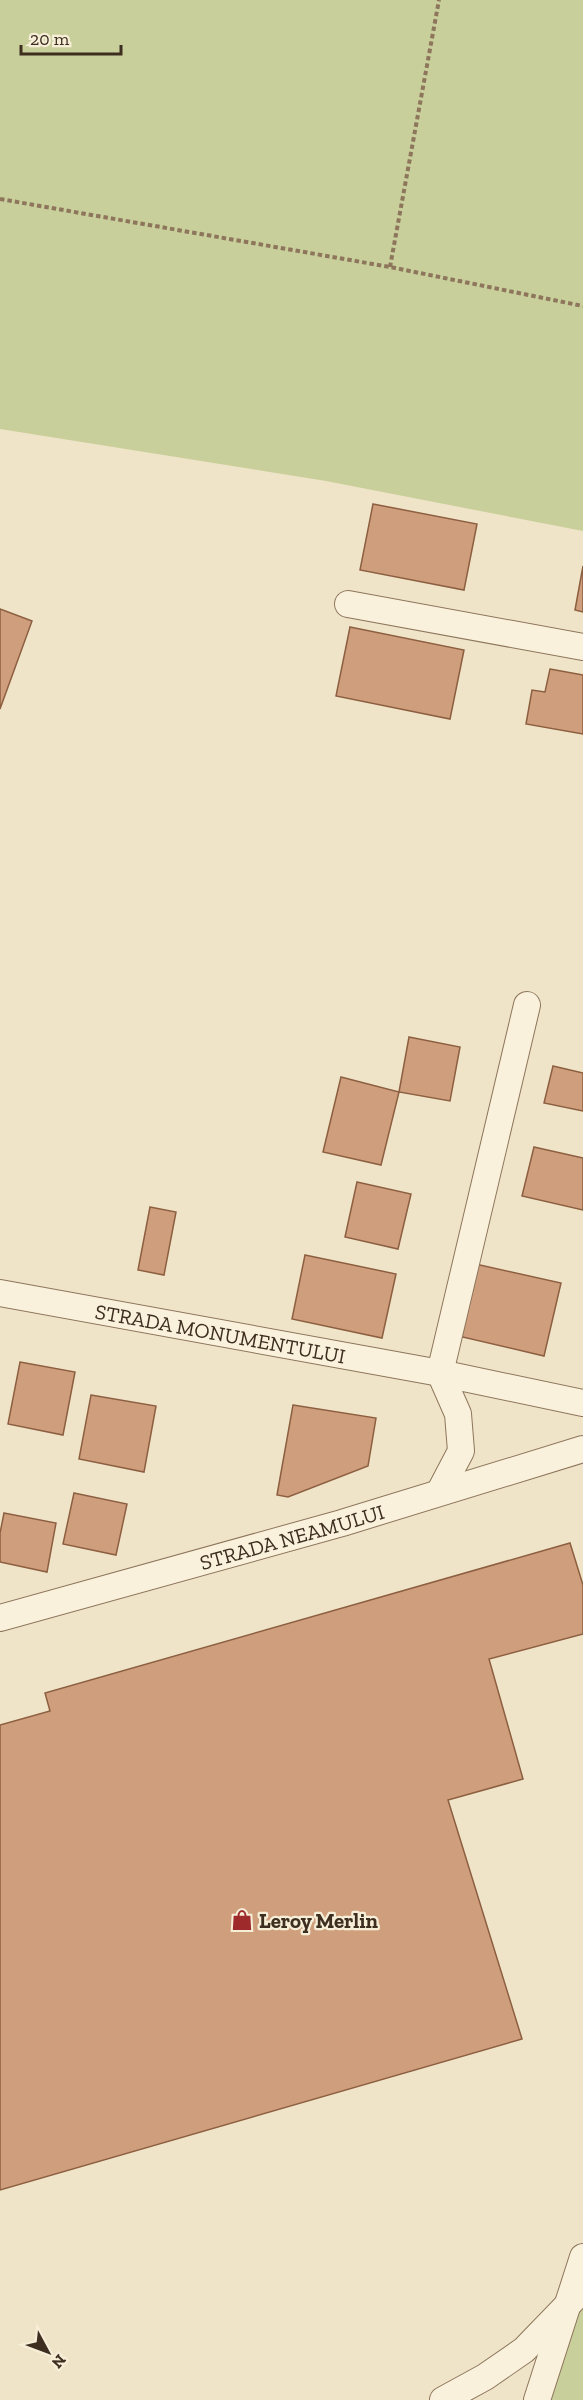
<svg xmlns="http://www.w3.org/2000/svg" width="583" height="2400" font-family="'Zilla Slab',serif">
<rect width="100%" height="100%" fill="#f0e4c8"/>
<path fill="#c9cf9b" d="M0,0h583v531l-257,-50 -326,-52z
M583,2289v111h-46z"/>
<path fill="#cf9f7d" stroke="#8d5f41" stroke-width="1.5" d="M373,504l104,20 -13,66 -104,-20z
M583,566v46l-8,-2z
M0,609l32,12 -32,88z
M350,627l114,23 -14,69 -114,-23z
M550,669l33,6v59l-57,-10 6,-34 13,2z
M409,1037l51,10 -10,54 -51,-9z
M553,1066l30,7v38l-39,-8z
M341,1077l58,15 -18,73 -58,-13z
M534,1147l49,11v52l-61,-14z
M357,1182l54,12 -13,55 -53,-12z
M150,1207l26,5 -12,63 -26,-5z
M305,1255l91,19 -14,64 -90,-19z
M471,1263l90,20 -17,73 -90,-21z
M20,1362l55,10 -12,63 -55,-11z
M91,1395l65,11 -12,66 -65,-13z
M293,1405l83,13 -8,48 -80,31 -11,-2z
M74,1493l53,11 -11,51 -53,-11z
M4,1513l52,10 -9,49 -47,-10v-29z
M570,1543l13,42v49l-94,25 34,120 -75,21 74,239 -522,151v-465l50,-14 -5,-18z"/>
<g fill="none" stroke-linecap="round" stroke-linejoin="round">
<defs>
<g id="street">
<path d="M348,604l235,43"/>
<path id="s1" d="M0,1293l440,80 143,30"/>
<path d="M440,1491l21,-40 -3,-37 -18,-41 87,-368"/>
<path id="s2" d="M0,1618l342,-95 241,-74"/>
<path d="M443,2400l42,-23 39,-27 59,-61"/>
<path d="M537,2400l46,-143"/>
</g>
</defs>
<use href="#street" stroke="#8d765c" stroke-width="28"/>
<path stroke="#8d765c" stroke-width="4" stroke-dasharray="4.5 3" stroke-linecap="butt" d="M0,199l390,68 193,39
M390,267l49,-267"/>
<use href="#street" stroke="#faf1dc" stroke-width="26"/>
</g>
<defs>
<symbol id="shop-bare" viewBox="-9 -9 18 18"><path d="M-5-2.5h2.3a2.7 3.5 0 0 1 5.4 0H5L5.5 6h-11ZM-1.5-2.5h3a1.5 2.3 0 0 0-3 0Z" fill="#9e2a2b" stroke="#f7eed8" stroke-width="2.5" paint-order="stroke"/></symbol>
</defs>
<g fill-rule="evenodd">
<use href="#shop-bare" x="227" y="1905" width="30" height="30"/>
</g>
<g text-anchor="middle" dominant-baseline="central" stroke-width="4.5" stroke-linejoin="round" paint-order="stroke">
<g font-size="21" fill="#3d2e20" stroke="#f7eed8">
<text stroke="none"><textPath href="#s1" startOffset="224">STRADA MONUMENTULUI</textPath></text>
<text stroke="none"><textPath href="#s2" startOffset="303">STRADA NEAMULUI</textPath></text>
</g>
<g font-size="21" font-weight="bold" fill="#3d2e20" stroke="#f7eed8" text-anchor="start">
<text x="259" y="1920">Leroy Merlin</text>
</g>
</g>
<g transform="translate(48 2352) rotate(131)" stroke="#f7eed8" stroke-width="4.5" paint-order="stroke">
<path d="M0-4.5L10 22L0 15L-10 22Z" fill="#3d2e20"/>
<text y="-9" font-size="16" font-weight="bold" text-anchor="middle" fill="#3d2e20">N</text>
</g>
<path d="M21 45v9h100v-9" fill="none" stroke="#3d2e20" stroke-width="3"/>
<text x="30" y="45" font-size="18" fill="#3d2e20" stroke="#f7eed8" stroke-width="4.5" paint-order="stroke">20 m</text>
</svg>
